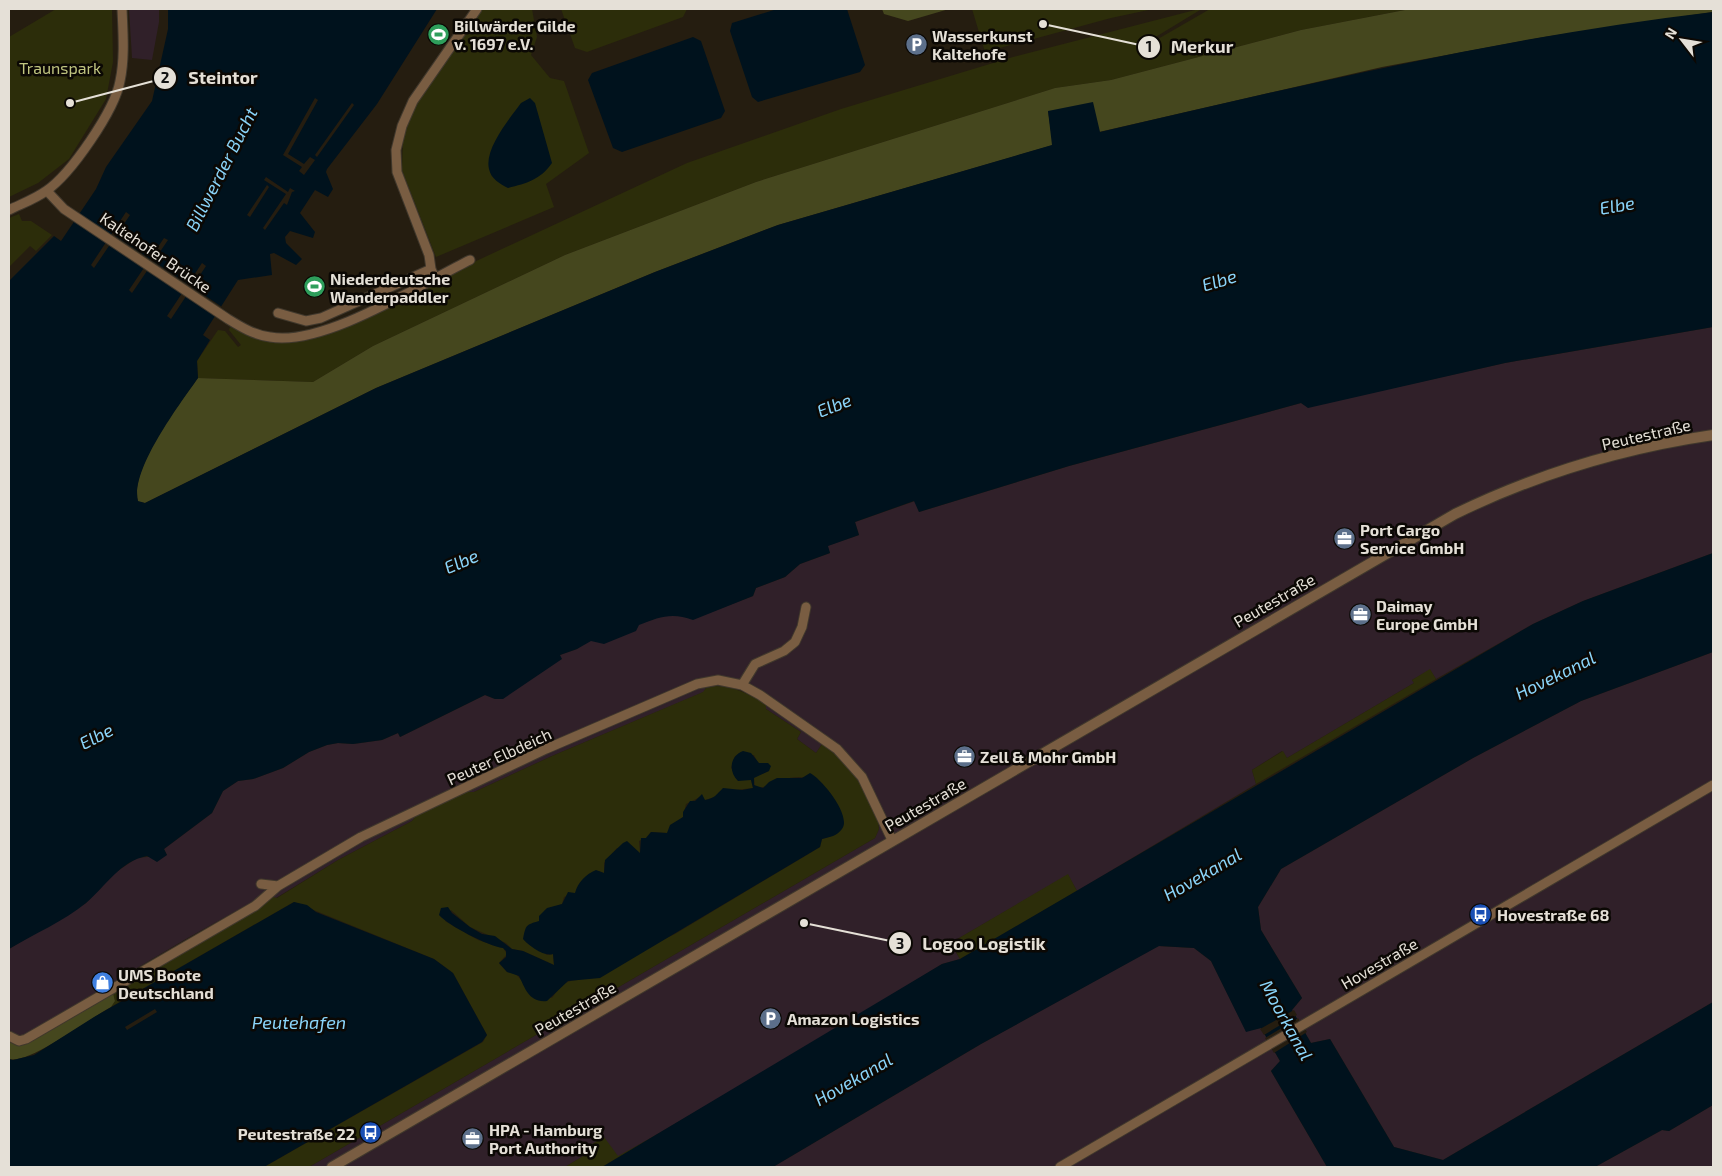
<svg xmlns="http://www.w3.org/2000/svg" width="1722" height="1176" font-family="'Exo 2',sans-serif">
<rect width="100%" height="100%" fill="#251d10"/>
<path fill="#302029" d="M129,9h30v13l-7,38 -20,-2z
M1713,327v226l-130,48 -50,23 -97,55 -6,-9 -18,10 2,3 -127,75 -5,-7 -30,19 4,14 -179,107 -9,-16 -114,66 3,6 -3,2 6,10 -18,5 -110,68 -214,125 -36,-7 3,5 -20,12h-256l566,-329 4,-9 -1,-7 -12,-29 -44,-49 -6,9 -19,-14 4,-7 -35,-23 -18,-16 -13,-5h-29l-2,4 -152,64 -78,36h-7l-51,24 -4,5 -74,39 -62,38 -24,4 -66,37 -162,96h-6l-9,-5v-81l77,-46 27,-29 24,-16 30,-3 -3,-6 48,-36 11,-22 15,-10 15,-2 30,-11 26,-16 18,-7 11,-2 15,1 29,-4 16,-7 2,4 85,-42 10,4 65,-44 17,-6 7,-6 81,-28h15l13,4 60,-23 3,-8 29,-11 15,-13 30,-11 -3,-7 32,-11 -4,-13 60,-21 4,11 150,-46 232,-63 7,4 197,-44z
M1713,652v350l-270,158 -49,-13 -64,-108 -19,4 -19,-33 10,-12 -41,-68 -3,-23 23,-38 192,-111 108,-57z
M1158,946l36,2 17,13 35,70 15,-3 19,33 -9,10 56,96h-554l208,-123z
M1713,1105v62h-118l67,-37 7,1z"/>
<path fill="#2c2d0a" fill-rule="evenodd" d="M56,9h56l1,53 -7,37 -37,60 -31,24 -29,14v-160z
M481,9h51l5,28 -6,18 19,23 14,3 25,72 -43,31 8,23 -118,50 -34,-87 1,-32 10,-34z
M561,9h126l-4,8 -96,35 -12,-4z
M972,9h181l-42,9 -126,34z
M1199,9l1,1 -51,31 2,2 59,-34h200l-109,21 -190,50 -56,8 -299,94 -191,73 -192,91 -60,36 -115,-4 -1,-17 21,-31 7,1 13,16 3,-2 -12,-15 1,-3 36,14 19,2 39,-8 86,-38 49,-28 228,-106 154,-54 172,-52z
M19,214l3,7h9l21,14 -16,16 -6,-5 -21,21v-49z
M1430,669l6,10 -180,105 -4,-14 31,-19 4,7 127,-75 -2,-3z
M716,686c19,1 33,8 50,18v5l35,23 -4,7 19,14 6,-9c31,23 42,43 56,78l1,7 -4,9 -566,329h-45l219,-125 4,-7 -34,-62 -19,-14 -140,-57 -183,105 4,-6 -2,-8 144,-83 16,-13 4,1 61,-38 74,-39 4,-5 51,-24h7l78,-36 151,-64 3,-4zM754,755l4,8h10l1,8 -15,6 1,10c10,2 16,-4 26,-7 37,-11 52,10 63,43 -5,11 -11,13 -22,16l-2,8 -145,87 -98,46c-14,1 -17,7 -25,18l-31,-18 -6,-7 -8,-1 -8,-9 8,-9 -4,-6 -25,-8 -33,-19 6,-11 19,17 36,16 6,6 11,2 31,14 -1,-11 -6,1 -21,-13v-14l13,-7 6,-11 17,-6 2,-7 11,-4 24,-22 5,2v-10l13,-15 23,5 -1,-12 7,-3 5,-6 16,1 16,-16 3,-13 14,-7 5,3 13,-4 1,-4 34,-4 -2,-8h-8l-12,-12 4,-12z
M1068,874l9,17 -117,68 -6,-11 3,-1 -3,-6z
M662,1132l-60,35h-37l20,-12 -3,-5 22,-13 14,19z"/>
<path fill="#45471e" d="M882,9h67l-41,12 -24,-7z
M1410,9h303v3l-169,25 -162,30 -283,65 -51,-21 5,34 -275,80 -123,47 -279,116 -231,115 -7,-1c-9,-32 41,-98 60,-124l115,4 60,-36 192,-91 191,-73 299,-94 56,-8 190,-50z
M113,993l2,8 -4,6c-20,11 -83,58 -102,52v-18l11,3z"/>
<path fill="#00121d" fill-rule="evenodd" d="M168,9h269l-60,95 -50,65 -1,3 7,17 -5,8 -13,-7 -15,23 15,19 -2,6 -23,-7 -5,6 1,6 16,16 -6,6 -22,-12 -4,1 2,21 -34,5 -35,55 7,5 -13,21 1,17c-18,26 -68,92 -60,123l7,2 231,-115 279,-116 123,-47 274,-80 -4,-34 45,-9 7,30c203,-47 406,-96 613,-120v315l-208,36 -197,45 -7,-5 -232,63 -150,46 -5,-11 -59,21 4,13 -31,11 2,7 -30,11 -15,13 -29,11 -3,8 -60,24c-21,-8 -34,-3 -54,5l-3,6 -32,13 -13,-3 -14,8 -17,6 2,4 -59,40h-8l-10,-4 -85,42 -2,-4 -16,7 -29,4 -15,-1 -11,2 -18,7 -26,16 -30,11 -15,2 -15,10 -11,22 -48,36 3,6 -10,7 -10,-6c-27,5 -41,30 -61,47 -22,18 -52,31 -77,46v-668l45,-45 7,5 35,-52 10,-22 46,-66 16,-72zM126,212l4,3 -36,53 -3,-3zM164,238l4,2 -36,53 -3,-3zM202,263l4,3 -35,53 -4,-3z
M777,9h70l18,56 -5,7 -102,30 -6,-5 -22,-66 2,-8z
M693,37l8,4 24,70 -4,7 -99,34 -9,-4 -25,-68 4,-7z
M530,98l5,5 17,60c-12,17 -25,20 -44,25 -8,-4 -17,-9 -19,-19 -5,-20 21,-51 32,-66z
M1713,553v99l-132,49 -108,57 -192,111 -23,38 3,23 41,68 -10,12 19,33 19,-4 64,108 49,13 270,-158v103l-44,26 -7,-1 -67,37h-268l-56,-96 9,-10 -19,-33 -15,4 -35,-71 -17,-13 -35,-2 -178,98 -208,123h-171l340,-203 18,-5 573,-335 50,-23z
M743,751l8,2 8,10h9l3,3 -2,5 -15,7v7l9,3 6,-6 8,-4h25l8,-5c12,6 42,43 32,56 -5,7 -12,8 -20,10l-2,8 -220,131 -32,3 -21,20c-18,2 -22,-13 -28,-25l-12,-4 -8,-9 7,-6v-6l-3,-3c-15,-2 -54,-22 -64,-33l2,-7 7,-1 4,6 18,14 12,7 13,2 17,13 11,2 31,14 -1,-11c-9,3 -24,-8 -30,-15 3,-15 3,-14 16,-18v-5l8,-8 15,-4 6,-12 7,1c3,-11 11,-19 21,-23l8,3 1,-13 18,-17 4,-2 13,12 1,-15h5l5,-6 16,1 3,-8 13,-8v-5l7,-11h5l7,-7 3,6c10,-2 11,-5 18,-12l19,2 11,-2 -2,-8 -13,1c-10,-10 -8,-25 5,-30z
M294,902l13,3 9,7 118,47 19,14 34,62 -5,7 -218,125h-255v-108l4,1 21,-5 60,-38z"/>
<path fill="#251d10" d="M315,98l3,2 -30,54 16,10 6,-7 5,3 -11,15 -5,-4 3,-4 -19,-12z
M352,103l2,2 -37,52 -2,-2z
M266,177l22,15 2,-4 5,3 -3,1 -5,13 -3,-2 -19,27 -2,-2 23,-34 -22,-14z
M267,185l2,2 -19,30 -3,-2z
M114,235l108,72 -6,9 -108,-72z
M155,1009l2,3 -30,18 -2,-3z
M1294,1010l3,5 -33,20 -4,-6z
M1298,1018l9,14 -33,21 -9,-15z"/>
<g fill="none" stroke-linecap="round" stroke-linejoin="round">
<defs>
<path id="minor" d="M47,191l17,18 164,110c13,8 26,16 42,18 53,10 151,-53 200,-77
M9,210c12,-6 26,-11 37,-19 25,-17 69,-81 74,-110 5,-23 3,-48 2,-72
M435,278l-4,-9 -2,-14 -32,-83 -1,-22 6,-24 11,-25 64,-92
M278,313l28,8 15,-3 110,-49
M742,685l13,-21 29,-13 11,-9 7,-15 4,-20
M261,884l17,2 83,-49 185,-88 151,-65 21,-4 24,5 18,10 77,54 25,28 30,63
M9,1036l10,5 7,-2 229,-133 23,-20
M1060,1167l653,-382"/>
<path id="tertiary" d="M332,1167l1123,-653c80,-39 169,-66 258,-79"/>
</defs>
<use href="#minor" stroke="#40382c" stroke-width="11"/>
<use href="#tertiary" stroke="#40382c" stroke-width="12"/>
<use href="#minor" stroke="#795d42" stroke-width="9"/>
<use href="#tertiary" stroke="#795d42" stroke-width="10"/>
</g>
<defs>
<symbol id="stadium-disc" viewBox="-11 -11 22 22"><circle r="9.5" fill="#2e9e5b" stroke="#0b0804"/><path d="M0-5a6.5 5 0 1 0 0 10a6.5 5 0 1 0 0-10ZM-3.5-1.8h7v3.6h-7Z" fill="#fff"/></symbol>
<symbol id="parking-disc" viewBox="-11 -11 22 22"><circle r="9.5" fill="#5c6f8a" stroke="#0b0804"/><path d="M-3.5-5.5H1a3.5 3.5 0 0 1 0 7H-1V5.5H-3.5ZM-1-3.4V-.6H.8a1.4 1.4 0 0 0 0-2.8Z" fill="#fff"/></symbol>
<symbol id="office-disc" viewBox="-11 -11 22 22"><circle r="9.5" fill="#5c6f8a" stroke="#0b0804"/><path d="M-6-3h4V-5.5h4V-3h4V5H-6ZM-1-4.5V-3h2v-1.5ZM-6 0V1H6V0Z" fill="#fff"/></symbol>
<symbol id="bus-disc" viewBox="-11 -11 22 22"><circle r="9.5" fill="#1a4fb4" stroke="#0b0804"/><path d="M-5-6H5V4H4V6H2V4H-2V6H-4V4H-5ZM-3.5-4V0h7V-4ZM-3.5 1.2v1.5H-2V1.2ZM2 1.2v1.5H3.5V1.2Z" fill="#fff"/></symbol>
<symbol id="shop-disc" viewBox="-11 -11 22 22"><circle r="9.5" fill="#3f7fe0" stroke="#0b0804"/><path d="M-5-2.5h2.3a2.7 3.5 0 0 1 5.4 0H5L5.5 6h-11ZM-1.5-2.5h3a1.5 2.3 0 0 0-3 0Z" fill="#fff"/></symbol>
</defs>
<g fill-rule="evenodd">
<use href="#stadium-disc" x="426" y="22" width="25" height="25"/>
<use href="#parking-disc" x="904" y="32" width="25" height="25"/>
<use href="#stadium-disc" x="302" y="274" width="25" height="25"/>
<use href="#office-disc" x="1332" y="526" width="25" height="25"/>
<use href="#office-disc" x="1348" y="602" width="25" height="25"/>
<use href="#office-disc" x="952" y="744" width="25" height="25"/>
<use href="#bus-disc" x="1468" y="902" width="25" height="25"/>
<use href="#shop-disc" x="90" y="970" width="25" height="25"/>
<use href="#parking-disc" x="758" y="1006" width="25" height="25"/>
<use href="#bus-disc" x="358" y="1120" width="25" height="25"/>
<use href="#office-disc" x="460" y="1126" width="25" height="25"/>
</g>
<g text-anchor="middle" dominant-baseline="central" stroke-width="5" stroke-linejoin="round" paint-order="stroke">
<g font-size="16" font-weight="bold" fill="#e5e0d7" stroke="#0b0804" text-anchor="start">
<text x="454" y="25">Billwärder Gilde<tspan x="454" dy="18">v. 1697 e.V.</tspan></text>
<text x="932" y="35">Wasserkunst<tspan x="932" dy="18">Kaltehofe</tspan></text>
<text x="330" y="278">Niederdeutsche<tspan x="330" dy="18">Wanderpaddler</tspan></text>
<text x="1360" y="529">Port Cargo<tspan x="1360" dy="18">Service GmbH</tspan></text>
<text x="1376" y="605">Daimay<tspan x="1376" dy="18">Europe GmbH</tspan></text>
<text x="980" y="756">Zell &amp; Mohr GmbH</text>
<text x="1497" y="914">Hovestraße 68</text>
<text x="118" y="974">UMS Boote<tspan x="118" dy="18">Deutschland</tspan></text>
<text x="787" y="1018">Amazon Logistics</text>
<text x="489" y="1129">HPA - Hamburg<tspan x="489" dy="18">Port Authority</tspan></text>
<text x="355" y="1133" text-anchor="end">Peutestraße 22</text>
</g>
<g font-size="16" fill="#c0c580" stroke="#0b0804">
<text x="60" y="67">Traunspark</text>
</g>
<g font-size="16" fill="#e5e0d7" stroke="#0b0804">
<text transform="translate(156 252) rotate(34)">Kaltehofer Brücke</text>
<text transform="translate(1646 434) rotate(-13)">Peutestraße</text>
<text transform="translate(1274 600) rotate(-30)">Peutestraße</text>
<text transform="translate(499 756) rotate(-25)">Peuter Elbdeich</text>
<text transform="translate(925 804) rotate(-30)">Peutestraße</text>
<text transform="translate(1379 963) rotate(-30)">Hovestraße</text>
<text transform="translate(575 1008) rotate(-30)">Peutestraße</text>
</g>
<g font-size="18" font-style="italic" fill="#8ad4f9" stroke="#0b0804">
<text transform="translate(221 169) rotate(-63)">Billwerder Bucht</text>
<text transform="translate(1617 205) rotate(-10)">Elbe</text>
<text transform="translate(1219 280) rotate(-17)">Elbe</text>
<text transform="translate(834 405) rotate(-22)">Elbe</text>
<text transform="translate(461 561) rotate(-24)">Elbe</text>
<text transform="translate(1555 675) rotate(-26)">Hovekanal</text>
<text transform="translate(96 736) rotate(-27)">Elbe</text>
<text transform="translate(1202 874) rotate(-30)">Hovekanal</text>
<text transform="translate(1287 1020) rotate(61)">Moorkanal</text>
<text x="299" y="1022">Peutehafen</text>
<text transform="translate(853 1079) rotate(-30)">Hovekanal</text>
</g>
</g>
<path fill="none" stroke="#e5e0d7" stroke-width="2" d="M1043 24L1149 47M70 103L165 78M804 923L900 943"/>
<g fill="#e5e0d7" stroke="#0b0804" stroke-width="2">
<circle cx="1043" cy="24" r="5"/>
<circle cx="70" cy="103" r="5"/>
<circle cx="804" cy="923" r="5"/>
<circle cx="1149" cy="47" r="12"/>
<circle cx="165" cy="78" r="12"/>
<circle cx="900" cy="943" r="12"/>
</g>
<g font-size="15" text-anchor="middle" font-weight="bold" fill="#111">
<text x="1149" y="52">1</text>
<text x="165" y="83">2</text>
<text x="900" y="949">3</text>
</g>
<g font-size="18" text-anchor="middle" font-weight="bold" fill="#e5e0d7" stroke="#0b0804" stroke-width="5" stroke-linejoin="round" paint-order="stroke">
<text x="1202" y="53">Merkur</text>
<text x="223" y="84">Steintor</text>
<text x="984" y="950">Logoo Logistik</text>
</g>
<rect width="1722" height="1176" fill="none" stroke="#e5e0d7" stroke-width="20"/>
<g transform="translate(1682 40) rotate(301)" stroke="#0b0804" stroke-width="4" paint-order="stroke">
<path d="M0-4L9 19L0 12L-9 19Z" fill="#e5e0d7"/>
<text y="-8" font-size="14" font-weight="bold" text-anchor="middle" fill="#e5e0d7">N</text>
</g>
</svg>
